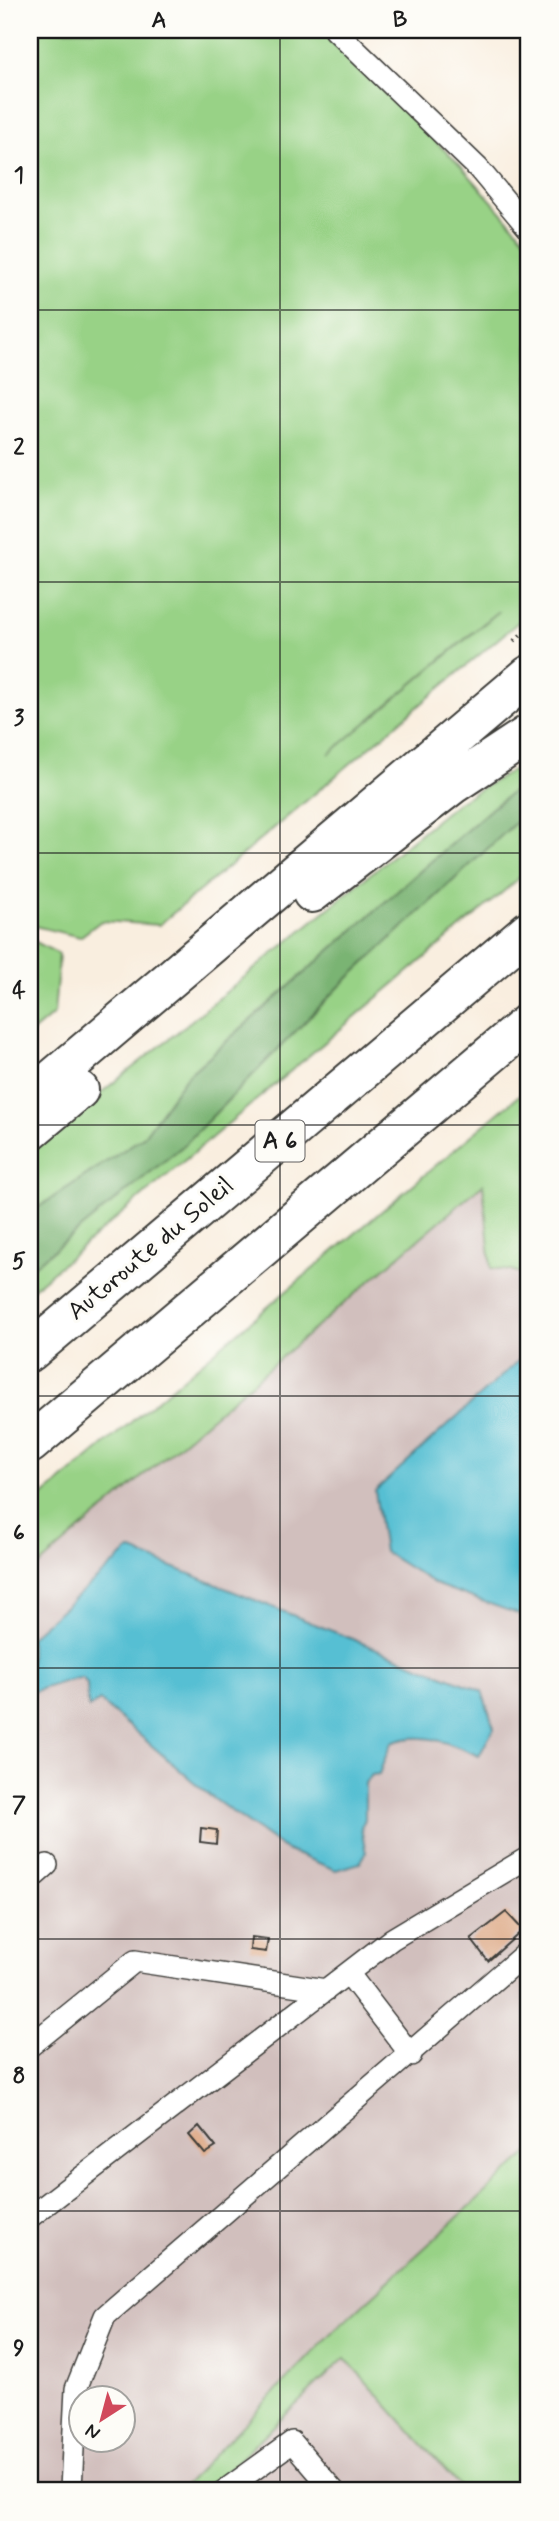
<svg xmlns="http://www.w3.org/2000/svg" width="559" height="2521" font-family="Mynerve,sans-serif">
<rect width="100%" height="100%" fill="#fdfcf7"/>
<filter id="ink" filterUnits="userSpaceOnUse"><feTurbulence type="fractalNoise" baseFrequency=".0143" numOctaves="2"/><feDisplacementMap in="SourceGraphic" scale="14" xChannelSelector="R" yChannelSelector="G"/><feConvolveMatrix kernelMatrix="1 2 1 2 8 2 1 2 1" color-interpolation-filters="sRGB"/></filter>
<filter id="wash" filterUnits="userSpaceOnUse"><feTurbulence type="fractalNoise" baseFrequency=".00686" numOctaves="4" result="noise"/><feDisplacementMap in="SourceGraphic" scale="28" xChannelSelector="R" yChannelSelector="G"/><feGaussianBlur stdDeviation="1.57" result="paint"/><feColorMatrix in="noise" values="0 0 0 0 0 0 0 0 0 0 0 0 0 0 0 0 0 1.4 0 .05"/><feComposite in="paint" operator="in"/></filter>
<g filter="url(#wash)">
<rect width="100%" height="100%" fill="#f9eedf"/>
<path fill="#d1bfbd" fill-rule="evenodd" d="M529,1119v1372h-499v-937zM80,2398h42v42h-42z"/>
<path fill="#98d286" stroke="#5a7751" stroke-width="2" fill-rule="evenodd" d="M30,30h290l140,135 69,78v370l-370,312 -58,-4 -21,16 -50,-12zM498,612l-169,142 168,-142z
M529,761v18l-37,29 -305,268 -44,61 -113,76v-63l10,-9 135,-107 283,-232z
M529,810v60l-499,421v-22l154,-124 157,-160z
M30,939l29,15 -5,60 -24,20z
M529,1087v187l-38,-6 -8,-84 -453,389v-66z
M529,2152v339h-65l-119,-133 -139,133h-27l155,-160z"/>
<path fill="#7ab473" stroke="#4b6848" stroke-width="2" d="M529,779v31l-188,175 -157,160 -154,124v-56l113,-76 44,-61 305,-268z"/>
<path fill="#56bfd3" stroke="#396e78" stroke-width="2" d="M529,1351v267l-92,-33 -53,-33 -9,-61z
M130,1550l352,141 12,37 -15,28c-30,-13 -56,-26 -88,-13l-12,31 -7,1 -7,8v36l-4,9 5,25 -6,10 -24,7 -50,-20 -76,-54 -110,-95 -12,7 -1,-24 -5,-6c-9,-1 -38,11 -52,14v-55z"/>
<g id="blocks">
<path fill="#dda885" d="M201,1828l16,2 -1,14 -16,-2z
M506,1912l17,18 -35,31 -17,-22z
M251,1937l17,2 -2,13 -16,-2z
M199,2126l17,21 -11,7 -16,-19z"/>
</g>
</g>
<g filter="url(#ink)">
<use href="#blocks" fill-opacity="0" stroke="#3d3c39" stroke-width="2"/>
<g fill="none" stroke-linecap="round" stroke-linejoin="round">
<defs>
<path id="lane" d="M335,30l143,138 51,61
M30,1880l17,-15
M348,1973l63,82
M30,2046l105,-85 191,29
M30,2217l362,-278 137,-82
M68,2491l3,-2 5,-100 29,-73 424,-366
M224,2491l68,-49 42,49"/>
<path id="secondary" d="M312,893l140,-108 77,-51
M30,1098l499,-423
M30,1131l49,-41"/>
<path id="highway" d="M30,1352l499,-422
M30,1444l499,-422"/>
</defs>
<use href="#lane" stroke="#3d3c39" stroke-width="24"/>
<use href="#secondary" stroke="#3d3c39" stroke-width="42"/>
<use href="#highway" stroke="#3d3c39" stroke-width="42"/>
<path stroke="#3d3c39" stroke-width="4.5" stroke-dasharray="2 5" stroke-linecap="butt" d="M514,641l15,-13"/>
<use href="#lane" stroke="#fff" stroke-width="21"/>
<use href="#secondary" stroke="#fff" stroke-width="38"/>
<use href="#highway" stroke="#fff" stroke-width="38"/>
</g>
</g>
<path fill="none" stroke="#1c1c1c" stroke-width="2" stroke-opacity="0.55" d="M280,30v2461M30,310h499M30,582h499M30,853h499M30,1125h499M30,1396h499M30,1668h499M30,1939h499M30,2211h499"/>
<g text-anchor="middle" dominant-baseline="central" stroke-width="6" stroke-linejoin="round" paint-order="stroke">
<rect fill="#fdfcf7" stroke="#605f5e" stroke-width="2" x="255.5" y="1120.5" width="49" height="41" rx="5"/>
<g font-size="24" font-weight="bold" fill="#1c1c1c">
<text x="280" y="1141">A 6</text>
</g>
<g font-size="26" fill="#1c1c1c" stroke="#fdfcf7">
<text transform="translate(151 1249) rotate(-40)">Autoroute du Soleil</text>
</g>
</g>
<rect width="559" height="2521" fill="none" stroke="#fdfcf7" stroke-width="77"/>
<g transform="translate(102 2419) rotate(216)"><circle r="33" fill="#fdfcf7" stroke="#a3a29f" stroke-width="2"/>
<path d="M0-5L12 26L0 18L-12 26Z" fill="#d1495b"/>
<text y="-10" font-size="19" font-weight="bold" text-anchor="middle" fill="#1c1c1c">N</text>
</g>
<rect x="38" y="38" width="482" height="2444" fill="none" stroke="#1c1c1c" stroke-width="2.5"/>
<g font-size="23" text-anchor="middle" font-weight="bold" fill="#1c1c1c">
<text x="159" y="27">A</text>
<text x="400" y="27">B</text>
<text x="19" y="182">1</text>
<text x="19" y="454">2</text>
<text x="19" y="725">3</text>
<text x="19" y="997">4</text>
<text x="19" y="1268">5</text>
<text x="19" y="1540">6</text>
<text x="19" y="1812">7</text>
<text x="19" y="2083">8</text>
<text x="19" y="2355">9</text>
</g>
</svg>
